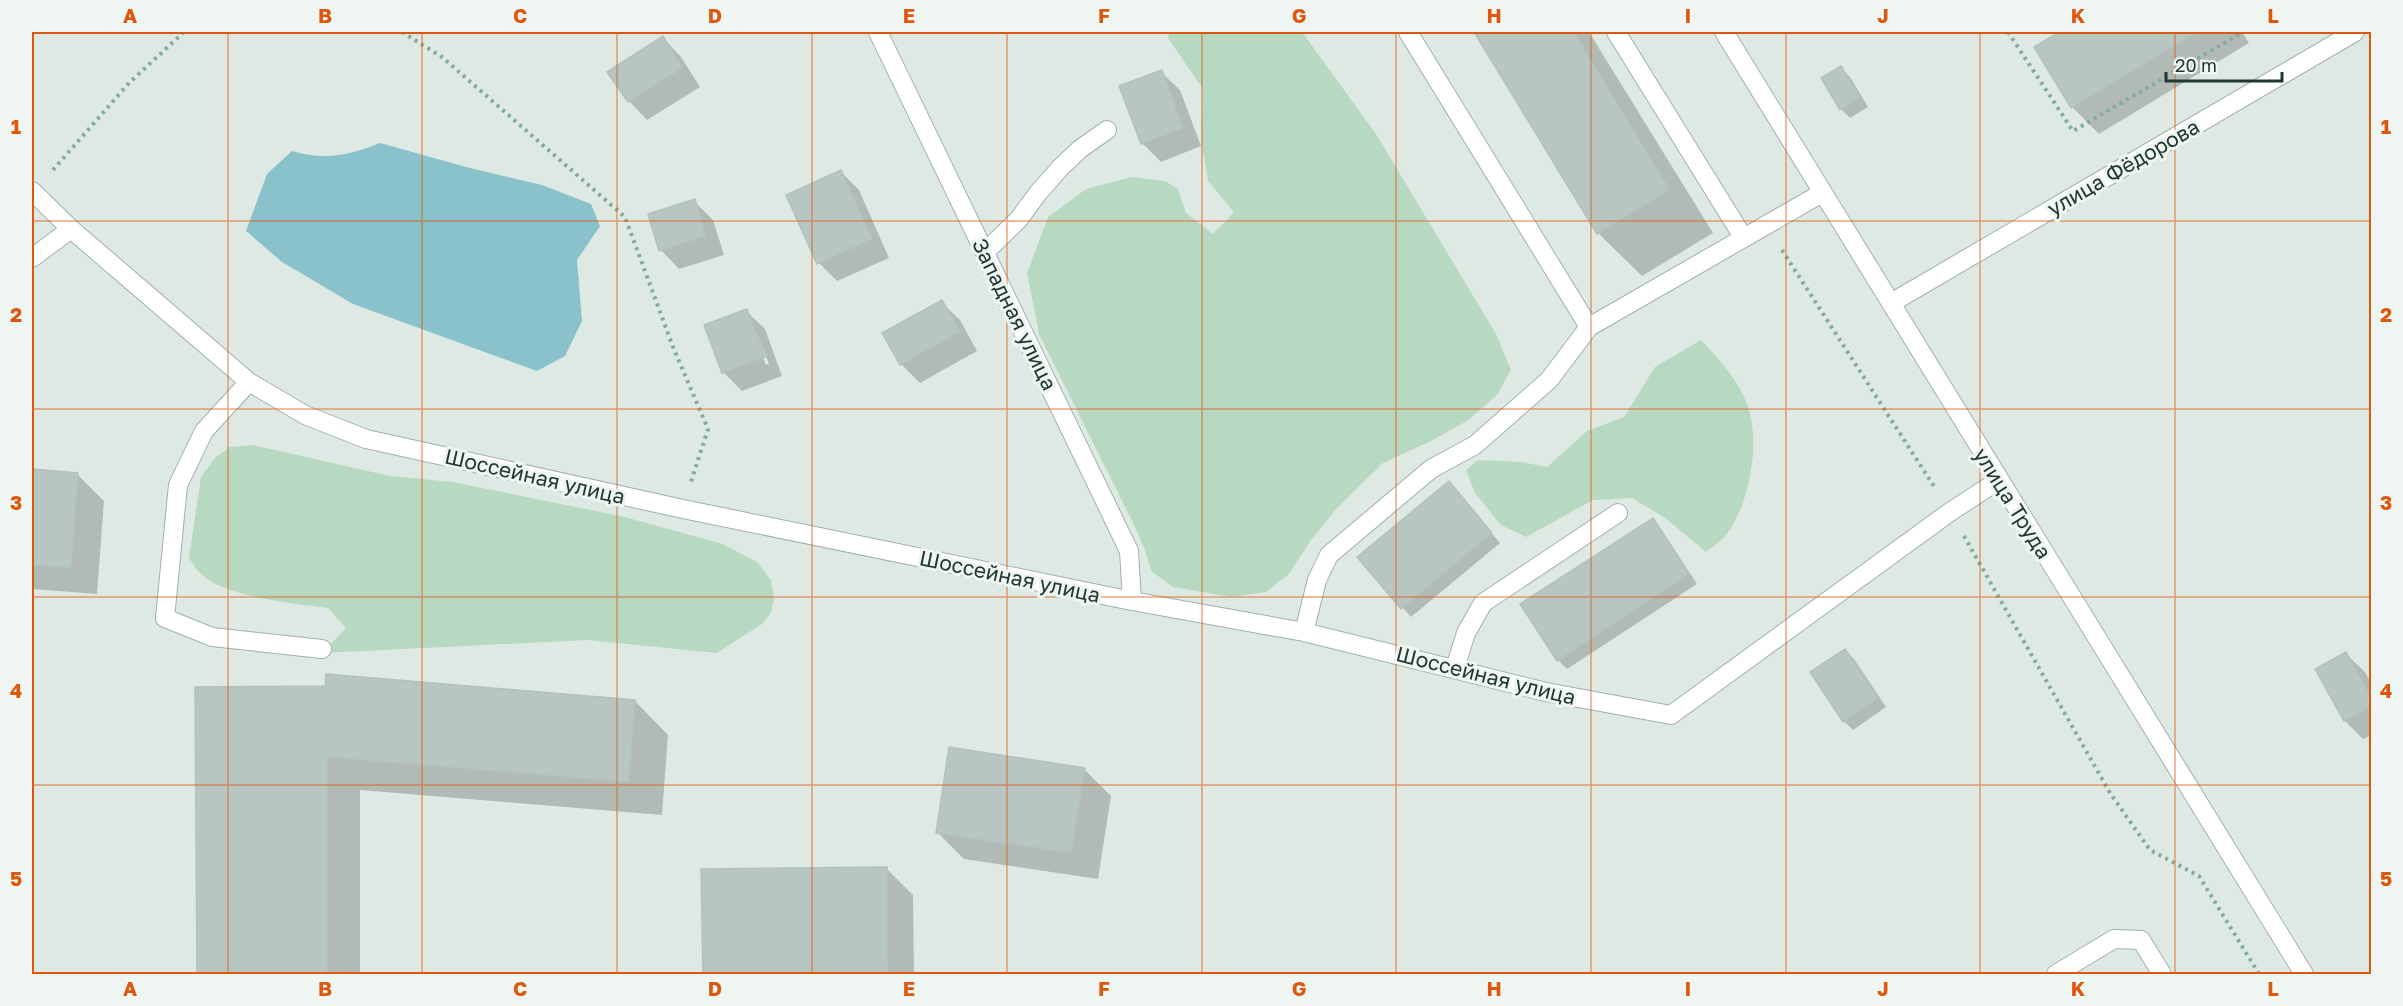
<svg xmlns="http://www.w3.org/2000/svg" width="2403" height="1006" font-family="'Golos Text',sans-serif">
<rect width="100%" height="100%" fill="#dfe9e4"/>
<path fill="#b8d9c1" d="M1169,32h133l74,102 120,200 15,36 -14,25 -30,26 -36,20 -48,22 -46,45 -26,32 -22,34 -23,18 -35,5 -58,-10 -22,-16 -6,-21 -11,-25 -95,-191 -12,-61 21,-56 38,-28 46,-12 33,4 13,8 8,24 27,21 21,-22 -26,-31 -7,-42 2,-50 -35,-51z
M1701,340c19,20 42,45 49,73 9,37 -1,90 -23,121 -5,7 -14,12 -21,18l-41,-34 -33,-20 -39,2 -67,37 -25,-12 -26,-32 -9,-23 12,-10 44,2 25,5 40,-36 37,-14 31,-50z
M253,445l137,31 63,6 172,35 98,27 34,18 14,18 3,19 -3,14 -9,11 -45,29 -129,-13 -266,13 24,-25 -18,-20c-33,-4 -103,-11 -127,-34 -5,-4 -8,-11 -12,-16l12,-81 14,-19 15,-11z"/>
<path fill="#89c2cb" d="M380,143l86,24 76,18 49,19 9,22 -23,34 5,61 -17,35 -28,15 -184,-67 -71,-42 -36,-31 21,-57 25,-23c33,10 58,4 88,-8z"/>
<path fill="#0003" fill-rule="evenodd" d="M1475,32h114l124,201 -71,43 -44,-43z
M2062,32h180l7,11 -150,91 -27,-27 -36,-60z
M663,38l18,19 19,30 -53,33 -18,-19z
M1841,68l9,9 18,30 -18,11 -9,-9z
M1161,72l19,18 21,56 -40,16 -19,-19z
M840,171l19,19 30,68 -52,23 -18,-18z
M694,201l19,19 11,35 -45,14 -18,-19z
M941,302l19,18 17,31 -57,32 -18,-18 -18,-31z
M746,311l19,18 17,47 -40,15 -19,-19zM753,331h3l13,33 -3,1z
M32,471l45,3 27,27 -7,93 -65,-5z
M1457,492l43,51 -89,74 -52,-60z
M1652,520l9,9 36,55 -130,85 -9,-9z
M1845,650l9,9 32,48 -33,23 -9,-9z
M2346,654l19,18 7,13v50l-9,4 -18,-18 -28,-51z
M196,689l439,12 33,34 -6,80 -302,-25v184h-162z
M1084,769l27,27 -13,83 -134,-20 -27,-27z
M887,869l26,26 1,79h-210l-1,-103z"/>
<path fill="#b7c6c0" stroke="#b2c2bb" stroke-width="1.5" d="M1474,32h100l96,158 -73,44z
M2059,32h139l-127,76 -37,-61z
M663,36l19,32 -54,34 -21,-30z
M1841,66l19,31 -20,13 -19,-32z
M1162,70l21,58 -42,16 -22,-58z
M841,170l31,69 -55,25 -31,-69z
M695,199l11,37 -47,15 -11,-37z
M942,300l18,32 -60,33 -18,-32z
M747,309l18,48 -43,16 -18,-48z
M32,469l46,4 -7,95 -39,-3z
M1449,481l43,52 -91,76 -44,-52z
M1653,518l36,56 -132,87 -37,-57z
M1845,649l33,49 -35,24 -33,-50z
M2346,652l26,47v7l-28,15 -29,-52z
M326,674l309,26 -6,82 -302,-25v217h-130l-2,-287 130,-1z
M949,747l136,21 -14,85 -135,-20z
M887,867l1,107h-185l-2,-105z"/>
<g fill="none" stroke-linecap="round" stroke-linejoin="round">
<defs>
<path id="minor" d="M878,32l251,519 3,50
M1408,32l181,295 233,-134
M1616,32l127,205
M1724,32l580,942
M32,191l39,38 178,153 56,33 61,24 317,70 449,92 172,31 242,60 125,23 279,-203 49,-32
M985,252l34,-33 19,-26 22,-25 20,-19 27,-19
M32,258l39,-29
M1891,303l464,-271
M249,382l-45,49 -26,54 -13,133 47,19 110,12
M1304,632l13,-52 12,-25 102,-86 44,-24 74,-65 40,-53
M1455,668l11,-35 17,-30 135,-90
M2056,974l58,-35 27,1 21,34"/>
</defs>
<use href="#minor" stroke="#a2b0ab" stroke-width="20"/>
<path stroke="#81ab9d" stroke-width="4" stroke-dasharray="3 4.5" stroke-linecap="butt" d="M402,32l40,25 183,160 48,130 35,82 -17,53
M2008,32l65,99 170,-99
M53,170l76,-87 55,-51
M1782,250l153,238
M1964,536l146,257 40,57 49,26 60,98"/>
<use href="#minor" stroke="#fff" stroke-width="18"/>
</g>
<path fill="none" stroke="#de570e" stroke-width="1.5" stroke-opacity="0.55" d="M228,32v942M422,32v942M617,32v942M812,32v942M1007,32v942M1202,32v942M1396,32v942M1591,32v942M1786,32v942M1980,32v942M2175,32v942M32,221h2340M32,409h2340M32,597h2340M32,785h2340"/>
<g text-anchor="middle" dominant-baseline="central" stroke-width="6" stroke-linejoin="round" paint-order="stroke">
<g font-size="21" fill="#213831" stroke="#eff6f2">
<text transform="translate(2123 167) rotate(-30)">улица Фёдорова</text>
<text transform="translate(1015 314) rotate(64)">Западная улица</text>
<text transform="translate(535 476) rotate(13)">Шоссейная улица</text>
<text transform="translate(2013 503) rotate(58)">улица Труда</text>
<text transform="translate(1010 576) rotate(12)">Шоссейная улица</text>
<text transform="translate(1486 675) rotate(14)">Шоссейная улица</text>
</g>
</g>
<rect width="2403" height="1006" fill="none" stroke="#eff6f2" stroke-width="66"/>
<path d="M2166 72v9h116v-9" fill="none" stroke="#213831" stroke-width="3"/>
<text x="2175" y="72" font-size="18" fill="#213831" stroke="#eff6f2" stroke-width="4.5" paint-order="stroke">20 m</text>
<rect x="33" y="33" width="2337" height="940" fill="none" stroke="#de570e" stroke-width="2"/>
<g font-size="20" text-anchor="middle" font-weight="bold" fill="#de570e">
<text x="130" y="23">A</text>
<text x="325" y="23">B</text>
<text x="520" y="23">C</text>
<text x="715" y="23">D</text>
<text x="909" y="23">E</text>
<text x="1104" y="23">F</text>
<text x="1299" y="23">G</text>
<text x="1494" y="23">H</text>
<text x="1688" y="23">I</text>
<text x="1883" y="23">J</text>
<text x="2078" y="23">K</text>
<text x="2273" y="23">L</text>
<text x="16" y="134">1</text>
<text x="2386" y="134">1</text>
<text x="16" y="322">2</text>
<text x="2386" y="322">2</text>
<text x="16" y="510">3</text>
<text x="2386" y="510">3</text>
<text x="16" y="698">4</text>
<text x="2386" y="698">4</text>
<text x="16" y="886">5</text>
<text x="2386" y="886">5</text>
<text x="130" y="996">A</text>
<text x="325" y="996">B</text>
<text x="520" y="996">C</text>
<text x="715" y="996">D</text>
<text x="909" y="996">E</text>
<text x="1104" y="996">F</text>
<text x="1299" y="996">G</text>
<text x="1494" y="996">H</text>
<text x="1688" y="996">I</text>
<text x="1883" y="996">J</text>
<text x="2078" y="996">K</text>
<text x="2273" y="996">L</text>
</g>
</svg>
